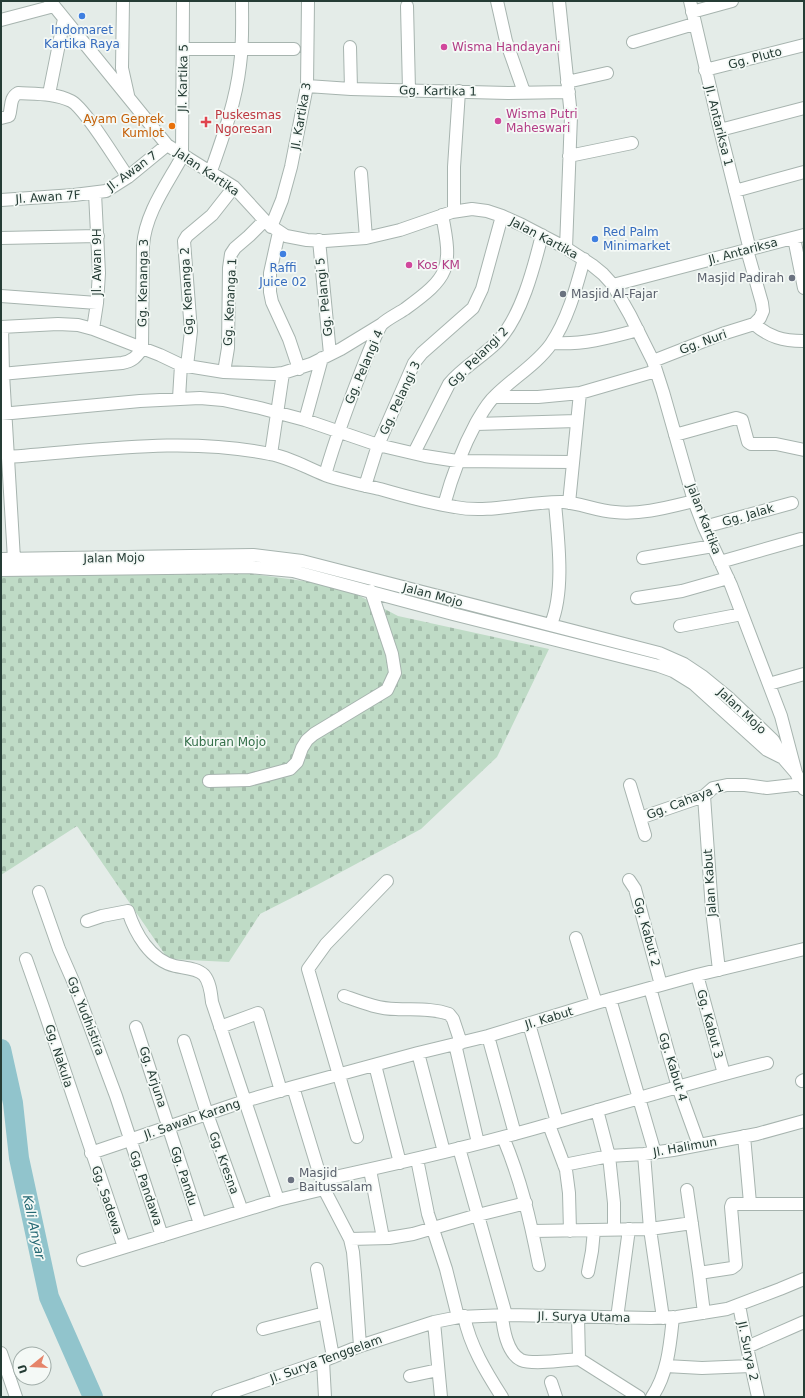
<svg xmlns="http://www.w3.org/2000/svg" width="805" height="1398" font-family="'DejaVu Sans',sans-serif">
<defs>
<pattern id="cemetery-stones" width="16" height="16" patternUnits="userSpaceOnUse"><rect width="16" height="16" fill="#bfdbc6"/><path d="M2 7V4a2 2 0 0 1 4 0v3zM10 15v-3a2 2 0 0 1 4 0v3z" fill="#a4bdab"/></pattern>
</defs>
<rect width="100%" height="100%" fill="#e4ece8"/>
<path fill="url(#cemetery-stones)" d="M223,570l88,12 25,6 18,5 44,23 151,33 -52,108 -76,72 -104,56 -57,29 -31,48 -61,-3 -91,-133 -76,49v-304z"/>
<g fill="none" stroke-linecap="round" stroke-linejoin="round">
<path stroke="#91c4cc" stroke-width="20" d="M1,1049l12,54 6,55 30,139 44,100"/>
<defs>
<path id="minor" d="M50,1l117,144 67,42 34,37 18,12 21,4 18,1 41,-3 34,-8 52,-18 20,-3 15,2 15,5 20,9 44,23 26,17 11,9 10,11 17,30 23,46 10,31 31,109 10,26 27,58 50,131 15,57
M123,1l-1,67 6,27
M497,1l9,40 18,51
M559,1l12,115 -5,132
M690,1l30,129 30,120
M407,6l2,84
M692,12l40,-11
M1,20l53,-14
M633,42l61,-18
M350,47l1,42
M183,49h111
M705,70l99,-25
M567,82l40,-9
M307,86l44,3 157,4 61,-1
M49,94l15,-75
M1,118l8,-2c3,-8 0,-18 9,-23 18,1 37,0 53,8 14,7 46,61 57,76
M720,130l84,-22
M182,154l1,-153
M569,156l63,-13
M211,171c12,-34 25,-70 29,-106 3,-21 2,-43 2,-64
M361,173l5,65
M735,191l69,-19
M1,200l73,-5 32,-4 22,-14 39,-32
M454,211v-44l5,-76
M271,227l11,-27 9,-33 16,-81 1,-85
M279,232l-9,41v19l2,10 17,37 10,30
M1,238l97,-2
M794,238l10,50
M319,240l11,114
M613,285l191,-50
M1,296l96,7
M754,324c15,13 29,17 49,17
M1,327l57,-3 20,1 15,4 67,26 21,10 43,7 50,2 9,-1 28,-9 30,-15 41,-25
M2,327l1,47 11,185
M93,329l4,-26 2,-30 -4,-80
M552,343c30,2 57,-5 86,-13
M653,361l69,-27 32,-10 6,-6 3,-7 -1,-8 -15,-53
M187,366l4,-35 -7,-90 3,-5 25,-21 22,-28
M224,372l4,-24 1,-80 2,-14 4,-6 14,-12 15,-15
M1,374l121,-11c11,-2 14,-6 20,-14l1,-103c2,-33 25,-63 40,-91
M494,397h44l42,-4 76,-22
M179,398l2,-33
M1,414l139,-13 60,-3 23,2 37,8 45,12 73,25 47,11 32,5 116,1
M305,420l17,-62
M476,424l101,-3
M675,435l61,-17 6,2 6,22 3,2h25l28,6
M414,453l35,-69c13,-16 33,-27 48,-42 24,-24 37,-75 45,-107
M271,454l12,-81
M8,457c87,-6 175,-21 262,-3 19,3 37,14 55,21 18,6 37,10 55,14 24,7 49,14 75,18 36,7 72,-6 108,-5 17,1 34,9 52,10 26,3 54,-5 79,-11
M325,475c12,-42 27,-81 43,-121 3,-7 10,-25 14,-30 5,-5 17,-11 23,-15 44,-32 48,-40 37,-94
M365,486l13,-41 36,-82 8,-10 51,-45 9,-19 20,-73
M569,503l11,-110
M444,505c8,-29 18,-56 32,-82 6,-10 11,-20 19,-27 18,-18 42,-32 56,-52 17,-25 25,-56 33,-85
M704,527l88,-24
M643,558l70,-12
M1,559l252,-4 49,6 357,92 25,11 18,12 28,23 43,41 10,18 13,15 8,16
M720,562l81,-23
M1,570l248,-3 44,4 160,43 206,52 14,5 21,13 73,66 16,8
M637,598l45,-7 46,-13
M551,624c14,-34 7,-85 4,-121
M680,626l62,-12
M769,684l35,-10
M209,781l40,-1 41,-11 7,-7 5,-14 5,-8 7,-6 73,-44 8,-17 -3,-19 -21,-63
M630,785l15,50
M704,796l8,114 7,60
M640,818l64,-22 9,-8 14,-3h18l22,3 35,-4
M629,880l6,9 26,96
M39,892l20,57 14,32 43,115 46,140
M87,921l15,-5 26,-5c7,22 22,49 47,55 9,2 22,2 29,9 6,7 7,18 8,27l66,198
M576,938l20,65
M26,959l18,51 80,237
M697,975l27,99
M650,988l28,99 21,58
M344,996c17,6 34,13 52,13 18,1 36,-1 53,5l4,5 8,24
M610,999l45,154
M529,1024l28,98
M136,1027l64,197
M220,1027l38,-14 23,78
M488,1036l27,98
M184,1041l23,73 35,97
M455,1044l23,99
M418,1053l26,99
M375,1065l25,98
M802,1081l2,-1
M293,1087l31,102 26,50 3,13 2,23 5,71
M597,1110l12,46 5,47v26
M549,1125l17,45 3,23 1,38
M744,1136l6,67
M357,1137l-49,-168 18,-25 61,-63
M503,1137c18,43 27,82 36,128
M459,1148l47,167
M91,1153l154,-52 48,-14 125,-34 70,-17 108,-33 101,-28 107,-26
M644,1154l6,75 13,89
M417,1159l11,55 18,55 12,48
M564,1165l45,-9 35,-2 29,-4 84,-16 47,-13
M370,1170l13,68
M321,1180c79,-17 158,-35 236,-58 70,-20 140,-42 210,-59
M687,1190l12,83 33,-5 4,-3 -5,-58 1,-3h72
M533,1231l117,-2 42,-6
M350,1239l39,-1 24,-4 65,-19 48,-12
M83,1260l195,-60 46,-11
M317,1269l16,88
M588,1272l4,-21 2,-21
M699,1273l5,40
M739,1305l8,42 11,50
M502,1315c1,13 5,38 19,45 12,5 44,0 58,-1
M464,1316c6,30 22,56 38,81
M578,1317l1,42
M617,1318l12,-89
M263,1329l62,-16
M747,1347l57,-25
M1,1353l15,44
M579,1359l60,38
M323,1361l2,36
M666,1366l36,2 49,-2
M410,1376l28,-6
M551,1382l5,15
M218,1397l105,-36 37,-15 74,-24
M441,1397l-7,-75 25,-5 47,-2 145,3 26,-1 50,-8 53,-20 24,-10
M652,1397c16,-24 18,-52 21,-80"/>
</defs>
<use href="#minor" stroke="#a7b4af" stroke-width="14"/>
<use href="#minor" stroke="#fff" stroke-width="12"/>
</g>
<g fill="#3f7fe0" stroke="#f4f9f6" stroke-width="1.5">
<circle cx="82" cy="16" r="4"/>
<circle cx="595" cy="239" r="4"/>
<circle cx="283" cy="254" r="4"/>
</g>
<g fill="#d1479c" stroke="#f4f9f6" stroke-width="1.5">
<circle cx="444" cy="47" r="4"/>
<circle cx="498" cy="121" r="4"/>
<circle cx="409" cy="265" r="4"/>
</g>
<path fill="#e0444e" stroke="#f4f9f6" stroke-width="1.5" d="M204 116h4v4h4v4h-4v4h-4v-4h-4v-4h4z"/>
<circle fill="#e8710a" stroke="#f4f9f6" stroke-width="1.5" cx="172" cy="126" r="4"/>
<g fill="#6b7280" stroke="#f4f9f6" stroke-width="1.5">
<circle cx="792" cy="278" r="4"/>
<circle cx="563" cy="294" r="4"/>
<circle cx="291" cy="1180" r="4"/>
</g>
<g text-anchor="middle" dominant-baseline="central" stroke-width="3.5" stroke-linejoin="round" paint-order="stroke">
<g font-size="12" fill="#366cbe" stroke="#f4f9f6">
<text x="82" y="30">Indomaret<tspan x="82" dy="14">Kartika Raya</tspan></text>
<text x="603" y="232" text-anchor="start">Red Palm<tspan x="603" dy="14">Minimarket</tspan></text>
<text x="283" y="268">Raffi<tspan x="283" dy="14">Juice 02</tspan></text>
</g>
<g font-size="12" fill="#b23c85" stroke="#f4f9f6" text-anchor="start">
<text x="452" y="47">Wisma Handayani</text>
<text x="506" y="114">Wisma Putri<tspan x="506" dy="14">Maheswari</tspan></text>
<text x="417" y="265">Kos KM</text>
</g>
<g font-size="12" fill="#253c35" stroke="#f4f9f6">
<text transform="translate(755 58) rotate(-15)">Gg. Pluto</text>
<text transform="translate(183 78) rotate(-89)">Jl. Kartika 5</text>
<text transform="translate(438 91) rotate(1)">Gg. Kartika 1</text>
<text transform="translate(301 116) rotate(-80)">Jl. Kartika 3</text>
<text transform="translate(719 126) rotate(76)">Jl. Antariksa 1</text>
<text transform="translate(132 171) rotate(-36)">Jl. Awan 7</text>
<text transform="translate(207 172) rotate(34)">Jalan Kartika</text>
<text transform="translate(48 197) rotate(-4)">Jl. Awan 7F</text>
<text transform="translate(544 238) rotate(28)">Jalan Kartika</text>
<text transform="translate(743 251) rotate(-15)">Jl. Antariksa</text>
<text transform="translate(97 262) rotate(-90)">Jl. Awan 9H</text>
<text transform="translate(143 283) rotate(-89)">Gg. Kenanga 3</text>
<text transform="translate(187 291) rotate(-93)">Gg. Kenanga 2</text>
<text transform="translate(324 297) rotate(-96)">Gg. Pelangi 5</text>
<text transform="translate(230 302) rotate(-87)">Gg. Kenanga 1</text>
<text transform="translate(703 342) rotate(-20)">Gg. Nuri</text>
<text transform="translate(478 357) rotate(-45)">Gg. Pelangi 2</text>
<text transform="translate(364 367) rotate(-67)">Gg. Pelangi 4</text>
<text transform="translate(400 398) rotate(-65)">Gg. Pelangi 3</text>
<text transform="translate(748 515) rotate(-16)">Gg. Jalak</text>
<text transform="translate(704 519) rotate(69)">Jalan Kartika</text>
<text transform="translate(114 558) rotate(-1)">Jalan Mojo</text>
<text transform="translate(433 595) rotate(15)">Jalan Mojo</text>
<text transform="translate(742 711) rotate(43)">Jalan Mojo</text>
<text transform="translate(685 801) rotate(-21)">Gg. Cahaya 1</text>
<text transform="translate(710 883) rotate(-94)">Jalan Kabut</text>
<text transform="translate(647 932) rotate(75)">Gg. Kabut 2</text>
<text transform="translate(86 1016) rotate(69)">Gg. Yudhistira</text>
<text transform="translate(549 1018) rotate(-17)">Jl. Kabut</text>
<text transform="translate(710 1024) rotate(75)">Gg. Kabut 3</text>
<text transform="translate(59 1056) rotate(72)">Gg. Nakula</text>
<text transform="translate(673 1067) rotate(73)">Gg. Kabut 4</text>
<text transform="translate(153 1077) rotate(72)">Gg. Arjuna</text>
<text transform="translate(192 1119) rotate(-19)">Jl. Sawah Karang</text>
<text transform="translate(685 1147) rotate(-10)">Jl. Halimun</text>
<text transform="translate(224 1163) rotate(70)">Gg. Kresna</text>
<text transform="translate(184 1176) rotate(72)">Gg. Pandu</text>
<text transform="translate(146 1188) rotate(71)">Gg. Pandawa</text>
<text transform="translate(107 1200) rotate(71)">Gg. Sadewa</text>
<text transform="translate(584 1317) rotate(1)">Jl. Surya Utama</text>
<text transform="translate(748 1351) rotate(78)">Jl. Surya 2</text>
<text transform="translate(326 1359) rotate(-20)">Jl. Surya Tenggelam</text>
</g>
<g font-size="12" fill="#be3a42" stroke="#f4f9f6" text-anchor="start">
<text x="215" y="115">Puskesmas<tspan x="215" dy="14">Ngoresan</tspan></text>
</g>
<g font-size="12" fill="#c56008" stroke="#f4f9f6" text-anchor="end">
<text x="164" y="119">Ayam Geprek<tspan x="164" dy="14">Kumlot</tspan></text>
</g>
<g font-size="12" fill="#5b616d" stroke="#f4f9f6" text-anchor="start">
<text x="784" y="278" text-anchor="end">Masjid Padirah</text>
<text x="571" y="294">Masjid Al-Fajar</text>
<text x="299" y="1173">Masjid<tspan x="299" dy="14">Baitussalam</tspan></text>
</g>
<g font-size="12" fill="#336f49" stroke="#f4f9f6">
<text x="225" y="742">Kuburan Mojo</text>
</g>
<g font-size="13" font-style="italic" fill="#246873" stroke="#f4f9f6">
<text transform="translate(34 1227) rotate(78)">Kali Anyar</text>
</g>
</g>
<rect width="805" height="1398" fill="none" stroke="#253c35" stroke-width="4"/>
<g transform="translate(32 1366) rotate(252)"><circle r="19" fill="#f4f9f6" stroke="#a1ada9"/>
<path d="M0-3L7 15L0 10L-7 15Z" fill="#e58469"/>
<text y="-6" font-size="11" font-weight="bold" text-anchor="middle" fill="#253c35">U</text>
</g>
</svg>
